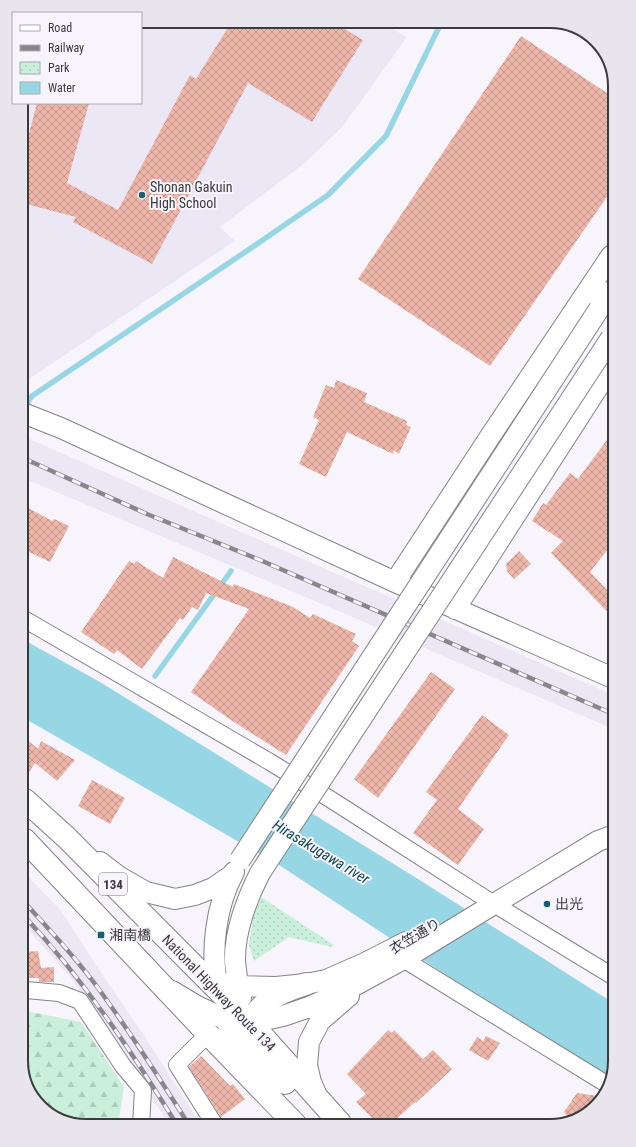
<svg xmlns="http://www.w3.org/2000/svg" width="636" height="1147" font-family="'Roboto Condensed','Noto Sans JP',sans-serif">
<defs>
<pattern id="forest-firs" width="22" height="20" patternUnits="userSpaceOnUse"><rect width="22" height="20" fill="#caefdb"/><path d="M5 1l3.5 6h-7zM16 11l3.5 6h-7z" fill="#aecebd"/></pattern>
<pattern id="park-dots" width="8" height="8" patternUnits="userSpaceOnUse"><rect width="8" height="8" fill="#caefdb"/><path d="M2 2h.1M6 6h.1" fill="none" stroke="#aecebd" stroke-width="1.8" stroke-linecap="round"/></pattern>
<pattern id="building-cross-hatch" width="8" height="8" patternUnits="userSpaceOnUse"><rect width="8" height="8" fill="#edb6a9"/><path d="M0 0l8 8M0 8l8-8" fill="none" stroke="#c1958b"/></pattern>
</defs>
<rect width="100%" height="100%" fill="#f7f4fb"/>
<path fill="#ece7f5" d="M141,21h237l29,16 -64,89 -37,36 -86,65 15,14 -212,142 -2,-280h120z
M27,438l586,257v34l-265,-114 -325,-137v-34z
M25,873l37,39 43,67 39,56 57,90h-31l-99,-147 -46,-52z"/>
<path fill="url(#forest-firs)" d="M26,1011l55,11 43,65 -6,39h-36l-32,-11 -24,-29z"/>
<path fill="url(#park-dots)" d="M261,897l73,48 -2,2 -43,-10 -35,24 -5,-16 4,-27z"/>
<path fill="#97d6e4" d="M24,640l76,42 318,197 197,125v61l-5,13 -97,-59 -234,-154 -255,-147z"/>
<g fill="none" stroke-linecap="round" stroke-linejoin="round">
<path stroke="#97d6e4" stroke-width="5.5" d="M23,409l9,-13 225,-152 71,-49 58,-59 56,-115
M155,676l76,-105"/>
</g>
<path fill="url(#building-cross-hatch)" d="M232,21h99l32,19 -51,82 -64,-39 -96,181 -79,-42 3,-5 -54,-14v-42l15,-58h52l-22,80 51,27 72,-135 6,4z
M521,36l89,59 1,96 -121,175 -132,-87z
M336,380l31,13 -3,9 43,19 -1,4 5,2 -12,27 -5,-4 -1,4 -46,-22 -21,45 -27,-13 20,-44 -6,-3 13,-32 8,3z
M612,433v111l-22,28 23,24v22l-62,-65 12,-12 -31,-20 11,-18 3,2 24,-32 8,6z
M23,505l29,16 2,-2 15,7 -19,36 -27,-13z
M519,551l12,13 -17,15 -7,-8 -1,-7z
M173,557l60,30 1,-3 59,23 17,11 3,-4 43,20 -4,7 7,5 -73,109 -55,-35 -40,-28 58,-83 -43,-16 -8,17 -6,-3 -9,13 -3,-2 -38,51 -25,-19 -3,4 -33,-22 48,-71 5,3 2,-3 27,17z
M431,672l24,17 -77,109 -24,-19z
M482,715l27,20 -51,74 26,20 -26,36 -45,-32 24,-33 -11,-8z
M24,737l14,12 3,-8 34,19 -18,21 -22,-18 -10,15z
M92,780l33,18 -15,26 -32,-18z
M38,951l3,17 13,-1v15h-15v-4h-13l-1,-26z
M388,1030l4,3 2,-3 29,29 10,-9 19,19 -36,34 -1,-1 -23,21h-15l-21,-21 10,-8 -19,-20z
M486,1036l14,7 -12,18 -19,-11 8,-13 6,4z
M201,1056l29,30 3,-2 12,15 -24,18 -32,-50z
M577,1093l27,4 -29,24h-3l-8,-9z"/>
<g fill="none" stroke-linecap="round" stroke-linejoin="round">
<defs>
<path id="minor" d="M24,619l246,143 60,37 164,105 120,73
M395,954l213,131
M26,990l33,3 21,8 43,65 20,24 -2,35
M208,1034l-31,31 38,60"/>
<path id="tertiary" d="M599,309l12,-18
M23,413l38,15 334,154 218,96
M395,582l96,-147 120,-179
M455,609l156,-242
M100,862l18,14 28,16 29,7 20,-4 18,-7 19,-13
M204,975l13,7 21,4 38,1 30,-3 20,-4 39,-17 41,-21
M172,991l25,15 30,14 24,3 32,-7 26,-9 30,-13 70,-38 85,-52 104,-63 16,-6
M219,991c-10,-37 -3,-86 15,-119
M241,998c-3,-12 -5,-24 -6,-36 -1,-29 12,-64 25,-89
M317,1096l-6,-14 -4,-17 2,-23 11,-21 29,-25"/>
<path id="trunk" d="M25,800l42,38 132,133 52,52 89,100
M25,840l183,194 87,90
M227,1020c6,17 15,31 27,46
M285,1083c-9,-10 -24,-23 -30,-35 -18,-37 23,-56 51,-64"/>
</defs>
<use href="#minor" stroke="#848287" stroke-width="18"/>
<use href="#tertiary" stroke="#848287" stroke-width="22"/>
<use href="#trunk" stroke="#848287" stroke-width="24"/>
<use href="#minor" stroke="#fff" stroke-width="16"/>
<use href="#tertiary" stroke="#fff" stroke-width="20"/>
<use href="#trunk" stroke="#fff" stroke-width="22"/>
<defs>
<path id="rail" d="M23,458l124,56 113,46 353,154
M25,903c25,27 51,55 73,85 32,44 62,91 91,137
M25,917c59,63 107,135 152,208"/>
</defs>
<use href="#rail" stroke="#88868b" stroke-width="4.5"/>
<use href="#rail" stroke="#f7f4fb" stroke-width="3" stroke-dasharray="9" stroke-linecap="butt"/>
<defs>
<path id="tertiary-bridge" d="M240,860l359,-551
M260,873l351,-535"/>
</defs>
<use href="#tertiary-bridge" stroke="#848287" stroke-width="22" stroke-linecap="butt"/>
<use href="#tertiary-bridge" stroke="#fff" stroke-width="20"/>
</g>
<g fill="#185f70" stroke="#f7f4fb" stroke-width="1.5">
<circle cx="142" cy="195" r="4"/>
<circle cx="547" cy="904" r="4"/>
<rect x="97" y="931" width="8" height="8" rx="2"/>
</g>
<g text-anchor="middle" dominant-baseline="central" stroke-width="4" stroke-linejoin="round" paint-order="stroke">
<rect fill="#f7f4fb" stroke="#737276" stroke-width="1" x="99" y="873" width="28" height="22" rx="3"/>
<g font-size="13" font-weight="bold" fill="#3b3a3d">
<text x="113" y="884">134</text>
</g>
<g font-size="14" fill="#3b3a3d" stroke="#f7f4fb" text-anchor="start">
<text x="150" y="187">Shonan Gakuin<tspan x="150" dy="16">High School</tspan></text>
<text x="555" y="904">出光</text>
<text x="109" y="935">湘南橋</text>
</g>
<g font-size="14" fill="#3b3a3d" stroke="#f7f4fb">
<text transform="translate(415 936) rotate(-30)">衣笠通り</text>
<text transform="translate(219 993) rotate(46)">National Highway Route 134</text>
</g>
<g font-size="15" font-style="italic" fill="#104852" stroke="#f7f4fb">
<text transform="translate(321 852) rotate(31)">Hirasakugawa river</text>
</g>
</g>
<path d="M0 0H636V1147H0ZM86 28H550A58 58 0 0 1 608 86V1061A58 58 0 0 1 550 1119H86A58 58 0 0 1 28 1061V86A58 58 0 0 1 86 28Z" fill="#e8e5ec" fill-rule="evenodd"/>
<path fill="none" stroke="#3b3a3d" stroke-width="2" d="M86 28H550A58 58 0 0 1 608 86V1061A58 58 0 0 1 550 1119H86A58 58 0 0 1 28 1061V86A58 58 0 0 1 86 28Z"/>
<rect x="12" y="12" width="130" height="92" fill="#f7f4fb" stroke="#acaaaf"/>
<rect x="20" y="25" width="20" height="6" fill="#ffffff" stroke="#acaaaf"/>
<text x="48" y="32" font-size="12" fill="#3b3a3d">Road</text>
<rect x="20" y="45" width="20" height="6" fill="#88868b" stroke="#acaaaf"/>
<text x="48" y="52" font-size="12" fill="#3b3a3d">Railway</text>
<rect x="20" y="62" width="20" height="12" fill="url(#park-dots)" stroke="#acaaaf"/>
<text x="48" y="72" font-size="12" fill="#3b3a3d">Park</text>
<rect x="20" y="82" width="20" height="12" fill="#97d6e4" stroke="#acaaaf"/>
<text x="48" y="92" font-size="12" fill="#3b3a3d">Water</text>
</svg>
